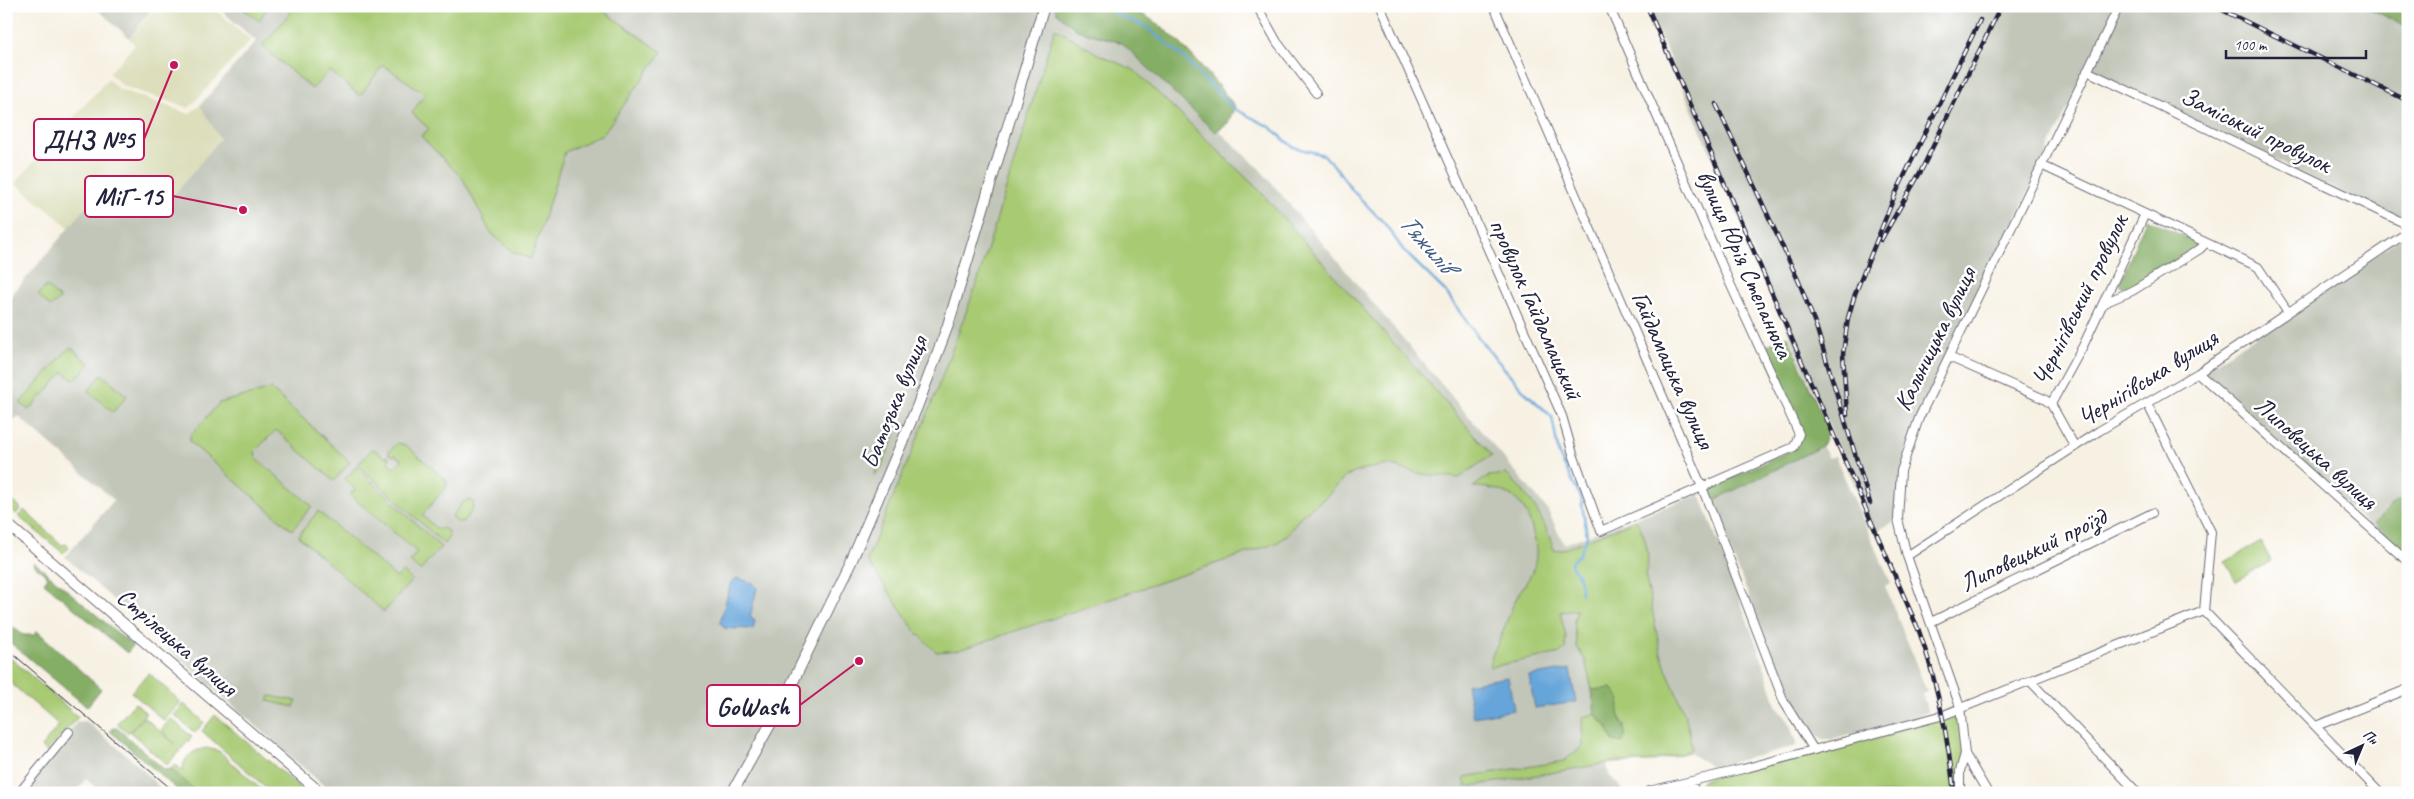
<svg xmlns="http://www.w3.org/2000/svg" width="2414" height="799" font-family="Caveat,sans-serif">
<rect width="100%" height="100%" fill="#fff"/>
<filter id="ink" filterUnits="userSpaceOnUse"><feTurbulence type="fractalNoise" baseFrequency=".02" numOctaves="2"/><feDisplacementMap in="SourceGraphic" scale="10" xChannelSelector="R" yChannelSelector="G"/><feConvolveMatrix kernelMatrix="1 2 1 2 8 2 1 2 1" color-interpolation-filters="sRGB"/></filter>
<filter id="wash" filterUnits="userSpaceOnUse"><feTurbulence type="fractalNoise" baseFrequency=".0096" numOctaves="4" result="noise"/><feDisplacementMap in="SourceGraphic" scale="20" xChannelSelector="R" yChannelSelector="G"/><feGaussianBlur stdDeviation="1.12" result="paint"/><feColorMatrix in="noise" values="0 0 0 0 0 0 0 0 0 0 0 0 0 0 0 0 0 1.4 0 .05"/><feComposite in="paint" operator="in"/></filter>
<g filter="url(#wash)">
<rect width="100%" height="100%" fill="#f7f1e3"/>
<path fill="#dcdebc" d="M157,6h54l40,34 -62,68 -66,-22 -14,-13 26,-28 -6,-7z
M108,79l11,10 70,25 11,-9 20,34 -57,69 -26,-22 -67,42 -55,-45z"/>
<path fill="#c2c6b9" d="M94,6h61l-26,32z
M216,6h835l75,39 132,122 289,342 17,35 136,-50 64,171 12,40 13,17 8,24 -84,21 -24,-14 -41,10 -41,1 2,11 13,13 1,5h-1291l-267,-236 49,-57 -96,-84 -12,13v-127l99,-117 32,1 26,22 57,-69 -20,-34 56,-64z
M1647,6h761v218l-322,-154 -179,378 -9,71 -23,13z
M2408,233v327l-209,-186z
M1822,446l7,12 6,-2 56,127 -6,3 42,106 -5,2 6,18 -25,10 -73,18 -8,-1 -20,-18 -8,-13 -83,-206z
M86,721l49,41 29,30 -14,1 -6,-6 -5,6h-37l-16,-14 -11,14h-56l58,-71z"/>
<path fill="#a7ca73" stroke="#647657" d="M239,6h32l1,1 -7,4 -6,10z
M296,6h300l66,46 -59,82 -38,18 -34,107 -18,-7 -23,-20 -27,-53 -42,-43 8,-7 -17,-16 13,-19 -42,-29 -23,31 -30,-25 -18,18 -50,-43z
M1055,28l43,26 36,16 125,120 233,265 -33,23 -37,-4 -34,-9 -23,4 -19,7 -20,21 -25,19 -13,18 -11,9 -318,107 -23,2 -20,-20 -49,-72 65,-157 46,-123z
M45,287h3l12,12 -10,8 -12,-12z
M69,348h3l18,16 -14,15 -3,1 -9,-8 -35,38 -9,-7z
M102,374l25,22 -14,16 -25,-21z
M271,389l79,73 -16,19 -58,-51 -21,21 1,7 56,48 -20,24 -102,-88v-6l29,-33z
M895,424l3,3 -18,44 -6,4z
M398,443l9,3 39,34 1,6 -25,29 16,15 5,-2 5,3 1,6 -5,7 -86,-79 13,-15 3,-1 11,9 2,-2 3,2 -2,4 6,6 8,-8 -7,-5 -2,1 -4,-2v-3z
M356,467l85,80 -21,24 -10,-9 7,-10 -67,-57 5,-6 -10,-10z
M1506,474c24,21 38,45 48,76l13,-2 69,-28c9,12 16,40 9,54 6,26 10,54 16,79 9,32 30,62 30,96l-4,3 -39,10h-33l-149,25 -2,-10 100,-16 19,-15 -1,-29 13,-3 12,13 6,14 12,-15 -7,-11 -6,-27 -20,2 -7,-30 -8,-13 -3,-25 3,-12 -17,2 6,25 -1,12 -4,4 -71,14c-1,-10 5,-16 8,-24 8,-17 12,-34 21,-50 6,-9 14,-19 16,-30 4,-16 -3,-38 -10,-52 -10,-19 -33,-24 -52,-24l16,-11z
M6,495l15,13 -5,6 -10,-8z
M470,500l4,3 -2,8 -9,11h-7l-4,-6 11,-14z
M24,510l38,35 4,-1 4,3 -7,6 -45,-37z
M318,511l79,67 6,-7 9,9 -28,32 -86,-76z
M2261,542l10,19 -35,20 -11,-19z
M6,654l72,63 -31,35 -6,-5 18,-22 -53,-46z
M149,673l32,29 -17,19 -33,-29z
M270,696l27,5 -3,6 -26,-6z
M135,703l11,10 -18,20 -11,-10z
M184,704l20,18 -9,11 -21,-18z
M1960,707l5,47 -5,39h-262l4,-13z
M215,715l91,78h-34l-70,-62z
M144,717l31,27 -14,-14 10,-12 21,19 -25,28 -37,-33z
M206,748l13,3 46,42h-67l-27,-24 4,-5 8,7c-1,-14 11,-21 23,-23z"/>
<path fill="#85ae65" stroke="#546850" d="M1054,6c21,0 46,-4 66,0 45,9 86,66 115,100l-7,17 -13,9 -93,-89 -45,-13 -20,-17z
M2364,6h44v21z
M2146,219l55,25 -69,44 -9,1 -4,-4z
M1788,336l40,94 -6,16 -111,56v-9l4,-7 80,-38 6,-14 -38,-87z
M2408,497v57l-35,-31 23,-21z
M34,562l99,84 -6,7 -83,-70 4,-6 -15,-13z
M6,621l17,14h11l3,-4 64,58 -14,18 -81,-68z
M1612,688l8,10c0,5 -3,13 -1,18 2,9 12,18 2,27l-8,-2 -6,-14 -12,-13 -3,-24z
M113,728h4l48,42 6,-1 27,24h-17l-71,-62z"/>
<path fill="#66a5d9" stroke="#44648a" d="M737,578l16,5 4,5 -7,29 5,4 -2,9c-11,-3 -19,0 -29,-2l-4,-6 11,-40z
M1570,669l6,33 -41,6 -6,-32z
M1508,677l6,33 -41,7 -6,-33z"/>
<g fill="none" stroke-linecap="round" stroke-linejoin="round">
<path stroke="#66a5d9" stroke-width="2.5" d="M1104,6l13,9 28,11 36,29 52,53 37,19 23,20 31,8 12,13 17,23 32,33 19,27 41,40 38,53 42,48 27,25 7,38 22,43 6,38 -8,19 -8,7 1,5c8,7 9,17 9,27"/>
</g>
</g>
<g filter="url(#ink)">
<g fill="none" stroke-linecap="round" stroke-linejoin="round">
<defs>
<path id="street" d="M1257,6l20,36 39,51
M1380,6l182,410 11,38 28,77 193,-84 5,-13 -71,-155 -119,-273
M1494,6l208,481 82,215 30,48
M2087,71l321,154
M2041,165l217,102 30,45
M2104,303l28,-12 68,-42 6,-6
M1949,357l95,42 7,5 24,43
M2198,373l210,189
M2147,403l64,129 -7,79
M2051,404l32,-58 62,-132
M1907,556l192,-125 99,-58 210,-141
M2204,611l176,182
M1931,622l221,-109
M2031,682l107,111
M2316,726l92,-37
M1965,754l23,39
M1692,782l2,11
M1649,791l94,-22 201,-54 260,-104
M19,793l50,-61
M1960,793v-22l5,-17 -5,-47 -53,-151 -9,-37 3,-48 18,-53 200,-412"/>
<path id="secondary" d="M6,523l315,270
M732,793l53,-95 66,-136 66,-155 31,-82 96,-319"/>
</defs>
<use href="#street" stroke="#6d6a76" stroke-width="10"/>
<use href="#secondary" stroke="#6d6a76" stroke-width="12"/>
<use href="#street" stroke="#fff" stroke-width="8"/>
<use href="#secondary" stroke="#fff" stroke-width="10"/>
<path stroke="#22223b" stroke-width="1" d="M6,648l170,145"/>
<defs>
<path id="rail" d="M1647,6l272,625c19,53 29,106 35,162
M2214,6l194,95
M1716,104l83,178 17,44 54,177
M1881,240l40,-69 80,-165
M1847,415l-4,-61 5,-36 7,-24 40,-99 85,-175"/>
</defs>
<use href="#rail" stroke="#22223b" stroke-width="4.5"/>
<use href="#rail" stroke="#fff" stroke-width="2.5" stroke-dasharray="8" stroke-linecap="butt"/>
</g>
</g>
<g text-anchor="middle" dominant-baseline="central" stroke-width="5" stroke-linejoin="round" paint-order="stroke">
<g font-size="25" fill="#22223b" stroke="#fff">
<text transform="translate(2256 130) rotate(26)">Заміський провулок</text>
<text transform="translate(1745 264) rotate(66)">вулиця Юрія Степанюка</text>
<text transform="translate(2080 300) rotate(-64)">Чернігівський провулок</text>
<text transform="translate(1536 309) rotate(66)">провулок Гайдамацький</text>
<text transform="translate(1935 339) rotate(-64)">Кальницька вулиця</text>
<text transform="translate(1673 370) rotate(66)">Гайдамацька вулиця</text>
<text transform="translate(2148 378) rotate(-32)">Чернігівська вулиця</text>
<text transform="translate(894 402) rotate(-68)">Батозька вулиця</text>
<text transform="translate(2316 453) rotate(42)">Липовецька вулиця</text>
<text transform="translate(2033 550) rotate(-26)">Липовецький проїзд</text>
<text transform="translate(177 642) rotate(41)">Стрілецька вулиця</text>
</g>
<g font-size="26" font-style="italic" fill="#415d82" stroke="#fff">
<text transform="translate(1427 243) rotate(49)">Тяжилів</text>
</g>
</g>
<path fill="none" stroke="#c2185b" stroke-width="2" d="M174 65L144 139M243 210L173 196M859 661L800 705"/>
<g fill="#c2185b" stroke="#fff" stroke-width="2">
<circle cx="174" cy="65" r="5"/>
<circle cx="243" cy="210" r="5"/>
<circle cx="859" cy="661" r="5"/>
</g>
<g fill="#fff" stroke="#c2185b" stroke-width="2">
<rect x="34" y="119" width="110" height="41" rx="5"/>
<rect x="85" y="176" width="88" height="41" rx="5"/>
<rect x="707" y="685" width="93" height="41" rx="5"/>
</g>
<g font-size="26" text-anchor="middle" font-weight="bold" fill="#22223b">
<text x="89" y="148">ДНЗ №5</text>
<text x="129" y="205">МіГ-15</text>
<text x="753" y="715">GoWash</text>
</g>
<rect width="2414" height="799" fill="none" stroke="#fff" stroke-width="25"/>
<g transform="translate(2362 746) rotate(44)" stroke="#ffffff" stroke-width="4" paint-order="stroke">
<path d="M0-4L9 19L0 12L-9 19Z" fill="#22223b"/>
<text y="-8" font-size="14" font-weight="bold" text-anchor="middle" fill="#22223b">Пн</text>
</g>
<path d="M2226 50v8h140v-8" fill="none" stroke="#22223b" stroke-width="2.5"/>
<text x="2234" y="50" font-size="15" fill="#22223b" stroke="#ffffff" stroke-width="4" paint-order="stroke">100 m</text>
</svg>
